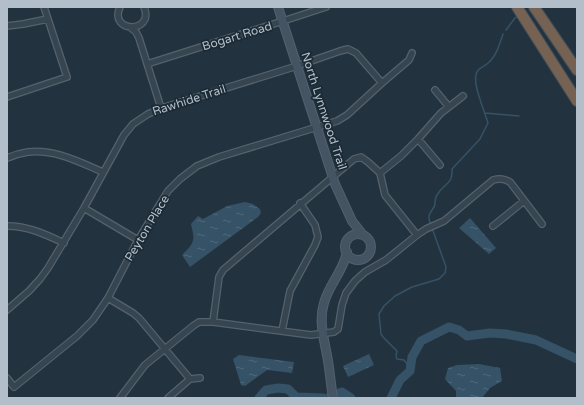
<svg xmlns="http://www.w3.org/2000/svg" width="584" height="405" font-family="'Varela Round',sans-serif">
<defs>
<pattern id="water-ripples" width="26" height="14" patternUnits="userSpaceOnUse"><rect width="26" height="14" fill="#355267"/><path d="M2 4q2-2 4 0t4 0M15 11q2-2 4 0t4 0" fill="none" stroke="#50697b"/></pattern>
</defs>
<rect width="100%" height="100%" fill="#22333f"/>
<path fill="url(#water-ripples)" d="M245,202l8,2 7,5 1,4 -3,4 -68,50 -8,-12c13,-13 13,-14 9,-31l7,-8 5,3 24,-13z
M470,218l26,30 -7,6 -30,-26z
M369,354l5,11 -26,12 -5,-11z
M239,355l55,7 -2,11 -25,-3 -22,16 -4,-1 -8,-26z
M479,364l21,4 2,13 -12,7 -8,10h-26v-7l-11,-12 3,-11 9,-3z"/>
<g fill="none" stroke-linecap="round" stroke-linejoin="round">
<path stroke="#355267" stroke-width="1.5" d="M506,30l9,-12 4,-3
M485,113l34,3
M431,225c-4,-10 -2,-10 3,-18 2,-3 0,-8 3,-12 7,-12 16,-10 15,-26l28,-30 8,-16c-3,-11 -17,-42 -11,-51 2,-4 6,-5 10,-8 9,-7 12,-18 16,-30
M409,372l-2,-4v-4l-3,-4 -7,-1 -1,-3 1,-5 -14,-14 -2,-3 -2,-20 5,-8 11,-10 17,-9 27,-8 6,-6 1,-6 -14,-39"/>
<path stroke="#355267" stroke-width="9" d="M259,398l7,-8 12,-2 10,1 8,8 27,1
M328,398l14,-6 9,6
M391,398l9,-18 10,-9 2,-14 9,-16 28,-14 10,3 8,6 23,-3 16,1 30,6 41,19"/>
<defs>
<path id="street" d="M120,7c-12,26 35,27 24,0
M7,26l16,-2 25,-5
M131,28l5,4 3,6 22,70
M147,64l136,-43 43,-14
M435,90l14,17
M7,97l60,-20 -23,-70
M418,139l22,26
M7,158c7,-3 14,-5 21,-6 27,-3 51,10 75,20
M380,173l21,-17 17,-17 23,-26 22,-17
M84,208l54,32
M7,226c21,0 38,8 57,17
M493,226l31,-25
M108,298l25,15 6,5 51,61 -22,19
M7,310l22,-19 11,-12 8,-11 36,-60 40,-73 9,-11 15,-10 17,-7 132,-41 43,-15 8,-2 8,4 26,30
M213,322l6,-45 4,-7 131,-111 7,-2 7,5 12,11 5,22 32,40
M282,331l8,-40 25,-46 3,-8 -3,-12 -15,-22
M7,378l7,9 63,-51 16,-16 15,-22 30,-58 20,-33 10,-16 12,-12 17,-13 22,-9 118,-36 10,-6 35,-32 27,-23 3,-7
M190,379l10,-1
M120,398l25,-33 48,-39 6,-4h14l98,13 23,-3 4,-3 4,-24 4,-12 9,-12 10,-9 21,-12 31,-25 9,-6 18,-8 49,-41c7,-2 11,-1 17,2l32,42"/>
<path id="secondary" d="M278,7l57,177 17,37 11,14
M345 247a13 13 0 1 1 26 0a13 13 0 1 1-26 0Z
M333,398c-2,-12 -3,-25 -5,-37 -3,-19 -10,-39 -4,-58 5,-19 19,-31 23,-51"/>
<path id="highway" d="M517,7l60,94
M534,7l43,63"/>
</defs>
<use href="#street" stroke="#54626d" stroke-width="8"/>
<use href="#secondary" stroke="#54626d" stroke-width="10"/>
<use href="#highway" stroke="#414f5a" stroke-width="12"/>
<use href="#street" stroke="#36454f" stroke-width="5.5"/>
<use href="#secondary" stroke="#445462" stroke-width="8"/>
<use href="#highway" stroke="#756253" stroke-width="10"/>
</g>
<g text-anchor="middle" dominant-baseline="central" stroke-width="3.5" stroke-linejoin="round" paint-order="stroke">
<g font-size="12" fill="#b2bfca" stroke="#1b2a34">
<text transform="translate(237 36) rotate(-17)">Bogart Road</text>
<text transform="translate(189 100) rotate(-18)">Rawhide Trail</text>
<text transform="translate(324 111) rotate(72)">North Lynnwood Trail</text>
<text transform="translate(147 228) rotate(-59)">Peyton Place</text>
</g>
</g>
<rect width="584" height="405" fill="none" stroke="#b2bfca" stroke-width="16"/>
</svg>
